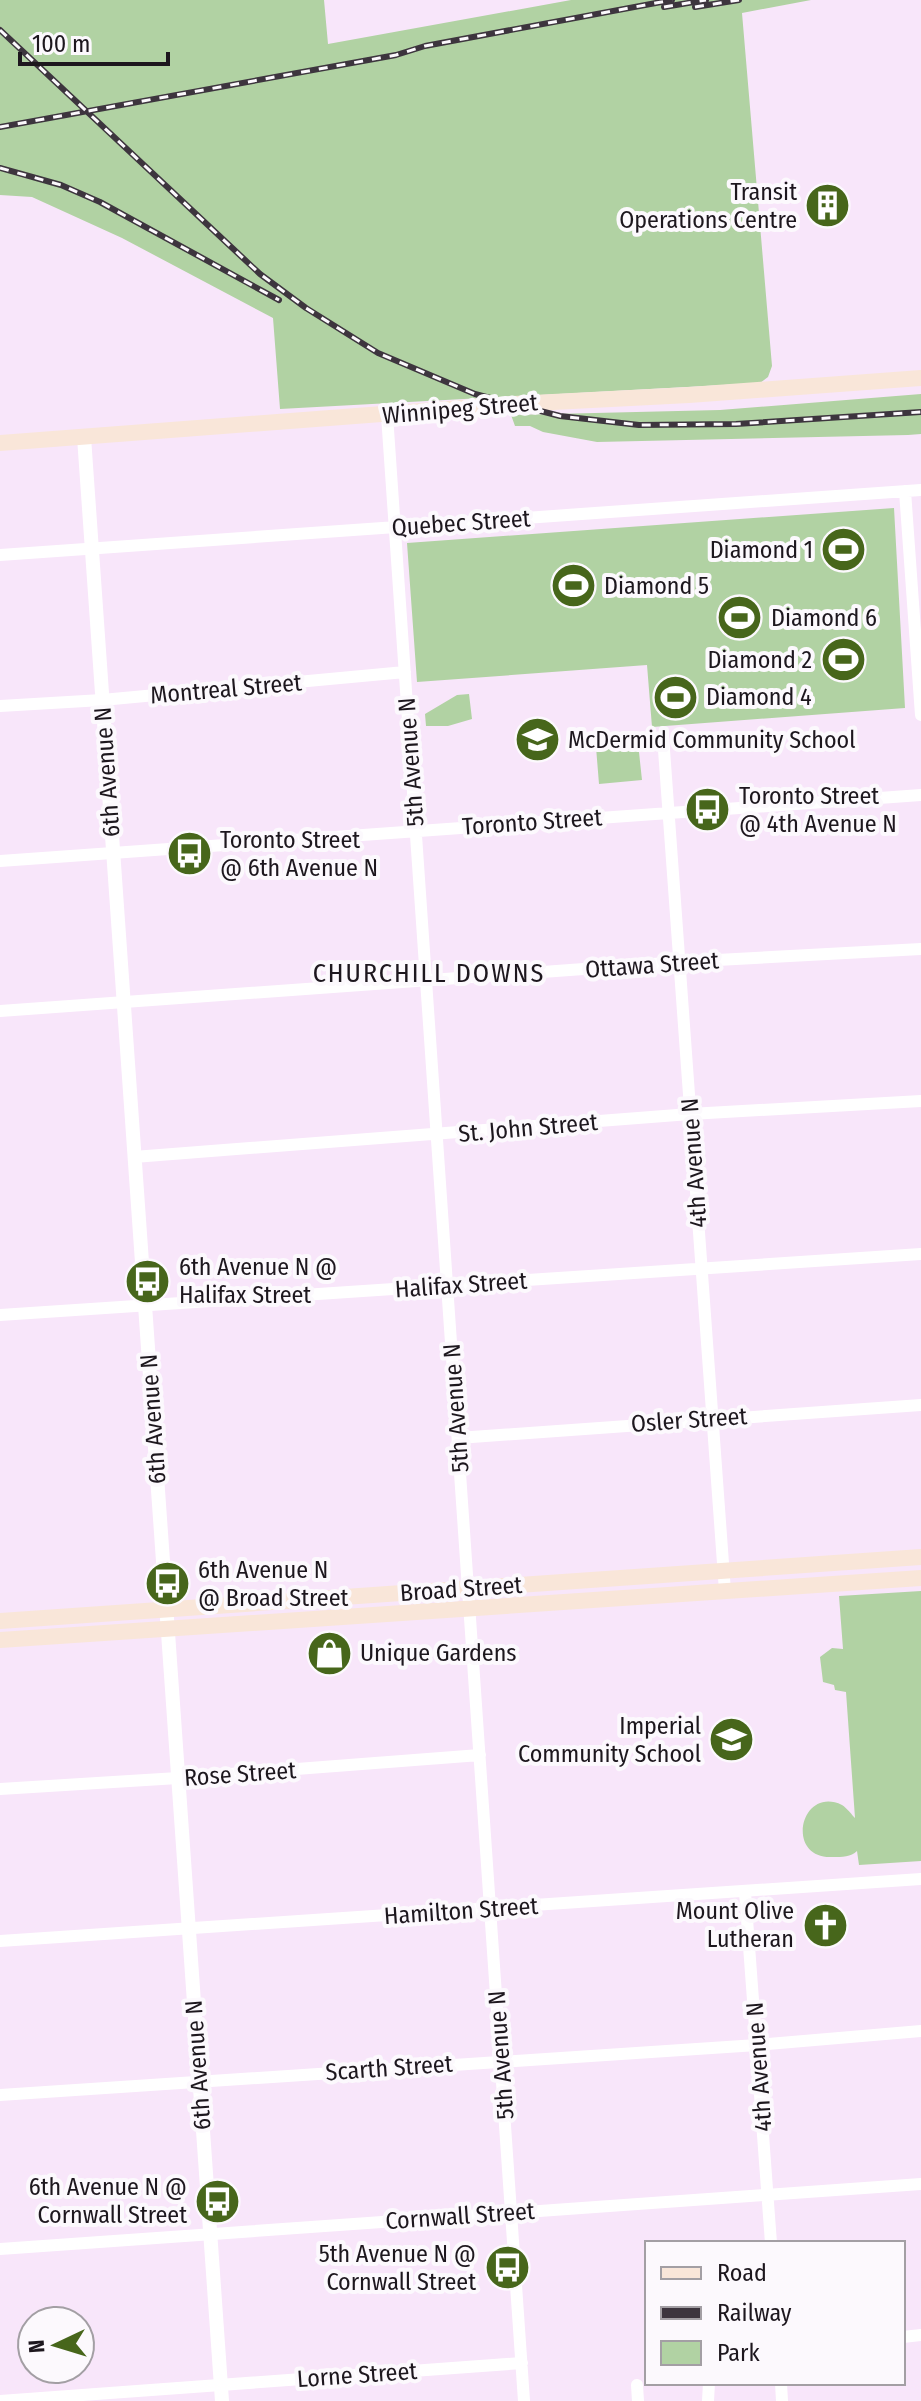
<svg xmlns="http://www.w3.org/2000/svg" width="921" height="2401" font-family="'Fira Sans Condensed',sans-serif">
<rect width="100%" height="100%" fill="#f8e6fa"/>
<path fill="#b1d2a3" d="M0,0h324l4,44 243,-44h240l-69,13 30,353 -4,11 -8,6 -480,26 -7,-91 -151,-80 -90,-41 -32,-2z
M921,394v40l-13,1 -311,7 -54,-10 -13,-6h-15l-4,-11 209,-5z
M894,508l11,200 -253,19 -5,-62 -230,17 -10,-139z
M469,694l3,25 -24,7h-22l-1,-12 32,-19z
M638,743l4,37 -43,4 -3,-37z
M921,1591v270l-62,4 -2,-14c-6,6 -15,6 -24,6 -49,3 -33,-72 9,-52 5,3 10,10 13,13l-9,-126 -11,-2 -1,-5 -11,-3 -3,-25 12,-9 11,1 -4,-53z"/>
<g fill="none" stroke-linecap="round" stroke-linejoin="round">
<path stroke="#fff" stroke-width="12" d="M387,415l137,1986
M905,491l16,224
M0,555l921,-65
M0,706l102,-6 303,-28
M663,736l62,855
M0,861l921,-66
M0,1011l680,-49 241,-13
M134,1157l556,-43 231,-13
M0,1315l921,-61
M458,1438l463,-33
M0,1789l178,-11 302,-23
M745,1892l26,351
M0,1941l921,-62
M0,2095l757,-50 164,-14
M0,2249l921,-65
M903,2337l18,-2
M781,2383l1,18
M637,2385l1,16
M0,2401l522,-38
M708,2401l1,-18"/>
<path stroke="#fff" stroke-width="14" d="M84,437l138,1964"/>
<path stroke="#f9e6d9" stroke-width="16" d="M0,443l514,-39 175,-9 232,-17
M0,1621l921,-64
M0,1640l921,-62"/>
<defs>
<path id="rail" d="M664,7l42,-7
M695,7l44,-7
M0,30l260,244 46,34 72,45 97,41 85,22 79,9 97,-1 185,-12
M0,127l396,-72 29,-9 247,-46
M0,168l61,17 39,17 179,98"/>
</defs>
<use href="#rail" stroke="#3d353e" stroke-width="6"/>
<use href="#rail" stroke="#fcf9fd" stroke-width="3" stroke-dasharray="9" stroke-linecap="butt"/>
</g>
<defs>
<symbol id="building-disc" viewBox="-11 -11 22 22"><circle r="9.5" fill="#47661b" stroke="#fcf9fd"/><path d="M-4-6H4V6H1V3H-1V6H-4ZM-2.5-4.3h1.7v1.8h-1.7ZM.8-4.3h1.7v1.8H.8ZM-2.5-1h1.7V.8h-1.7ZM.8-1h1.7V.8H.8Z" fill="#fff"/></symbol>
<symbol id="stadium-disc" viewBox="-11 -11 22 22"><circle r="9.5" fill="#47661b" stroke="#fcf9fd"/><path d="M0-5a6.5 5 0 1 0 0 10a6.5 5 0 1 0 0-10ZM-3.5-1.8h7v3.6h-7Z" fill="#fff"/></symbol>
<symbol id="school-disc" viewBox="-11 -11 22 22"><circle r="9.5" fill="#47661b" stroke="#fcf9fd"/><path d="M0-5L7-2L0 1L-7-2ZM-4 1L0 2.5L4 1V4Q0 6-4 4Z" fill="#fff"/></symbol>
<symbol id="bus-disc" viewBox="-11 -11 22 22"><circle r="9.5" fill="#47661b" stroke="#fcf9fd"/><path d="M-5-6H5V4H4V6H2V4H-2V6H-4V4H-5ZM-3.5-4V0h7V-4ZM-3.5 1.2v1.5H-2V1.2ZM2 1.2v1.5H3.5V1.2Z" fill="#fff"/></symbol>
<symbol id="shop-disc" viewBox="-11 -11 22 22"><circle r="9.5" fill="#47661b" stroke="#fcf9fd"/><path d="M-5-2.5h2.3a2.7 3.5 0 0 1 5.4 0H5L5.5 6h-11ZM-1.5-2.5h3a1.5 2.3 0 0 0-3 0Z" fill="#fff"/></symbol>
<symbol id="church-disc" viewBox="-11 -11 22 22"><circle r="9.5" fill="#47661b" stroke="#fcf9fd"/><path d="M-1.2-6h2.4v3.5h3.3v2.4h-3.3V6h-2.4V-.1h-3.3v-2.4h3.3Z" fill="#fff"/></symbol>
</defs>
<g fill-rule="evenodd">
<use href="#building-disc" x="802" y="180" width="51" height="51"/>
<use href="#stadium-disc" x="818" y="524" width="51" height="51"/>
<use href="#stadium-disc" x="548" y="560" width="51" height="51"/>
<use href="#stadium-disc" x="714" y="592" width="51" height="51"/>
<use href="#stadium-disc" x="818" y="634" width="51" height="51"/>
<use href="#stadium-disc" x="650" y="672" width="51" height="51"/>
<use href="#school-disc" x="512" y="714" width="51" height="51"/>
<use href="#bus-disc" x="682" y="784" width="51" height="51"/>
<use href="#bus-disc" x="164" y="828" width="51" height="51"/>
<use href="#bus-disc" x="122" y="1256" width="51" height="51"/>
<use href="#bus-disc" x="142" y="1558" width="51" height="51"/>
<use href="#shop-disc" x="304" y="1628" width="51" height="51"/>
<use href="#school-disc" x="706" y="1714" width="51" height="51"/>
<use href="#church-disc" x="800" y="1900" width="51" height="51"/>
<use href="#bus-disc" x="192" y="2176" width="51" height="51"/>
<use href="#bus-disc" x="482" y="2242" width="51" height="51"/>
</g>
<g text-anchor="middle" dominant-baseline="central" stroke-width="8" stroke-linejoin="round" paint-order="stroke">
<g font-size="24" fill="#1d171e" stroke="#fcf9fd" text-anchor="start">
<text x="797" y="192" text-anchor="end">Transit<tspan x="797" dy="28">Operations Centre</tspan></text>
<text x="813" y="550" text-anchor="end">Diamond 1</text>
<text x="604" y="586">Diamond 5</text>
<text x="771" y="618">Diamond 6</text>
<text x="812" y="660" text-anchor="end">Diamond 2</text>
<text x="706" y="697">Diamond 4</text>
<text x="568" y="740">McDermid Community School</text>
<text x="739" y="796">Toronto Street<tspan x="739" dy="28">@ 4th Avenue N</tspan></text>
<text x="220" y="840">Toronto Street<tspan x="220" dy="28">@ 6th Avenue N</tspan></text>
<text x="179" y="1267">6th Avenue N @<tspan x="179" dy="28">Halifax Street</tspan></text>
<text x="198" y="1570">6th Avenue N<tspan x="198" dy="28">@ Broad Street</tspan></text>
<text x="360" y="1653">Unique Gardens</text>
<text x="701" y="1726" text-anchor="end">Imperial<tspan x="701" dy="28">Community School</tspan></text>
<text x="794" y="1911" text-anchor="end">Mount Olive<tspan x="794" dy="28">Lutheran</tspan></text>
<text x="187" y="2187" text-anchor="end">6th Avenue N @<tspan x="187" dy="28">Cornwall Street</tspan></text>
<text x="476" y="2254" text-anchor="end">5th Avenue N @<tspan x="476" dy="28">Cornwall Street</tspan></text>
</g>
<g font-size="24" fill="#1d171e" stroke="#fcf9fd">
<text transform="translate(460 409) rotate(-5)">Winnipeg Street</text>
<text transform="translate(461 523) rotate(-4)">Quebec Street</text>
<text transform="translate(226 689) rotate(-5)">Montreal Street</text>
<text transform="translate(411 762) rotate(-94)">5th Avenue N</text>
<text transform="translate(107 772) rotate(-94)">6th Avenue N</text>
<text transform="translate(532 822) rotate(-4)">Toronto Street</text>
<text transform="translate(652 965) rotate(-4)">Ottawa Street</text>
<text transform="translate(528 1128) rotate(-5)">St. John Street</text>
<text transform="translate(694 1163) rotate(-94)">4th Avenue N</text>
<text transform="translate(461 1285) rotate(-4)">Halifax Street</text>
<text transform="translate(456 1408) rotate(-94)">5th Avenue N</text>
<text transform="translate(153 1419) rotate(-94)">6th Avenue N</text>
<text transform="translate(689 1420) rotate(-4)">Osler Street</text>
<text transform="translate(461 1589) rotate(-4)">Broad Street</text>
<text transform="translate(240 1774) rotate(-4)">Rose Street</text>
<text transform="translate(461 1911) rotate(-4)">Hamilton Street</text>
<text transform="translate(501 2055) rotate(-94)">5th Avenue N</text>
<text transform="translate(198 2065) rotate(-94)">6th Avenue N</text>
<text transform="translate(759 2067) rotate(-94)">4th Avenue N</text>
<text transform="translate(389 2068) rotate(-4)">Scarth Street</text>
<text transform="translate(460 2216) rotate(-4)">Cornwall Street</text>
<text transform="translate(357 2375) rotate(-4)">Lorne Street</text>
</g>
<g font-size="26" letter-spacing="2" fill="#1d171e" stroke="#fcf9fd">
<text x="429" y="973">CHURCHILL DOWNS</text>
</g>
</g>
<rect x="645" y="2241" width="260" height="144" fill="#fcf9fd" stroke="#a39fa4" stroke-width="2"/>
<rect x="661" y="2267" width="40" height="12" fill="#f9e6d9" stroke="#a39fa4" stroke-width="2"/>
<text x="717" y="2281" font-size="24" fill="#1d171e">Road</text>
<rect x="661" y="2307" width="40" height="12" fill="#3d353e" stroke="#a39fa4" stroke-width="2"/>
<text x="717" y="2321" font-size="24" fill="#1d171e">Railway</text>
<rect x="661" y="2341" width="40" height="24" fill="#b1d2a3" stroke="#a39fa4" stroke-width="2"/>
<text x="717" y="2361" font-size="24" fill="#1d171e">Park</text>
<g transform="translate(56 2345) rotate(266)"><circle r="38" fill="#fcf9fd" stroke="#a39fa4" stroke-width="2"/>
<path d="M0-6L14 30L0 20L-14 30Z" fill="#47661b"/>
<text y="-12" font-size="22" font-weight="bold" text-anchor="middle" fill="#1d171e">N</text>
</g>
<path d="M20 52v12h148v-12" fill="none" stroke="#1d171e" stroke-width="4"/>
<text x="32" y="52" font-size="24" fill="#1d171e" stroke="#fcf9fd" stroke-width="6" paint-order="stroke">100 m</text>
</svg>
